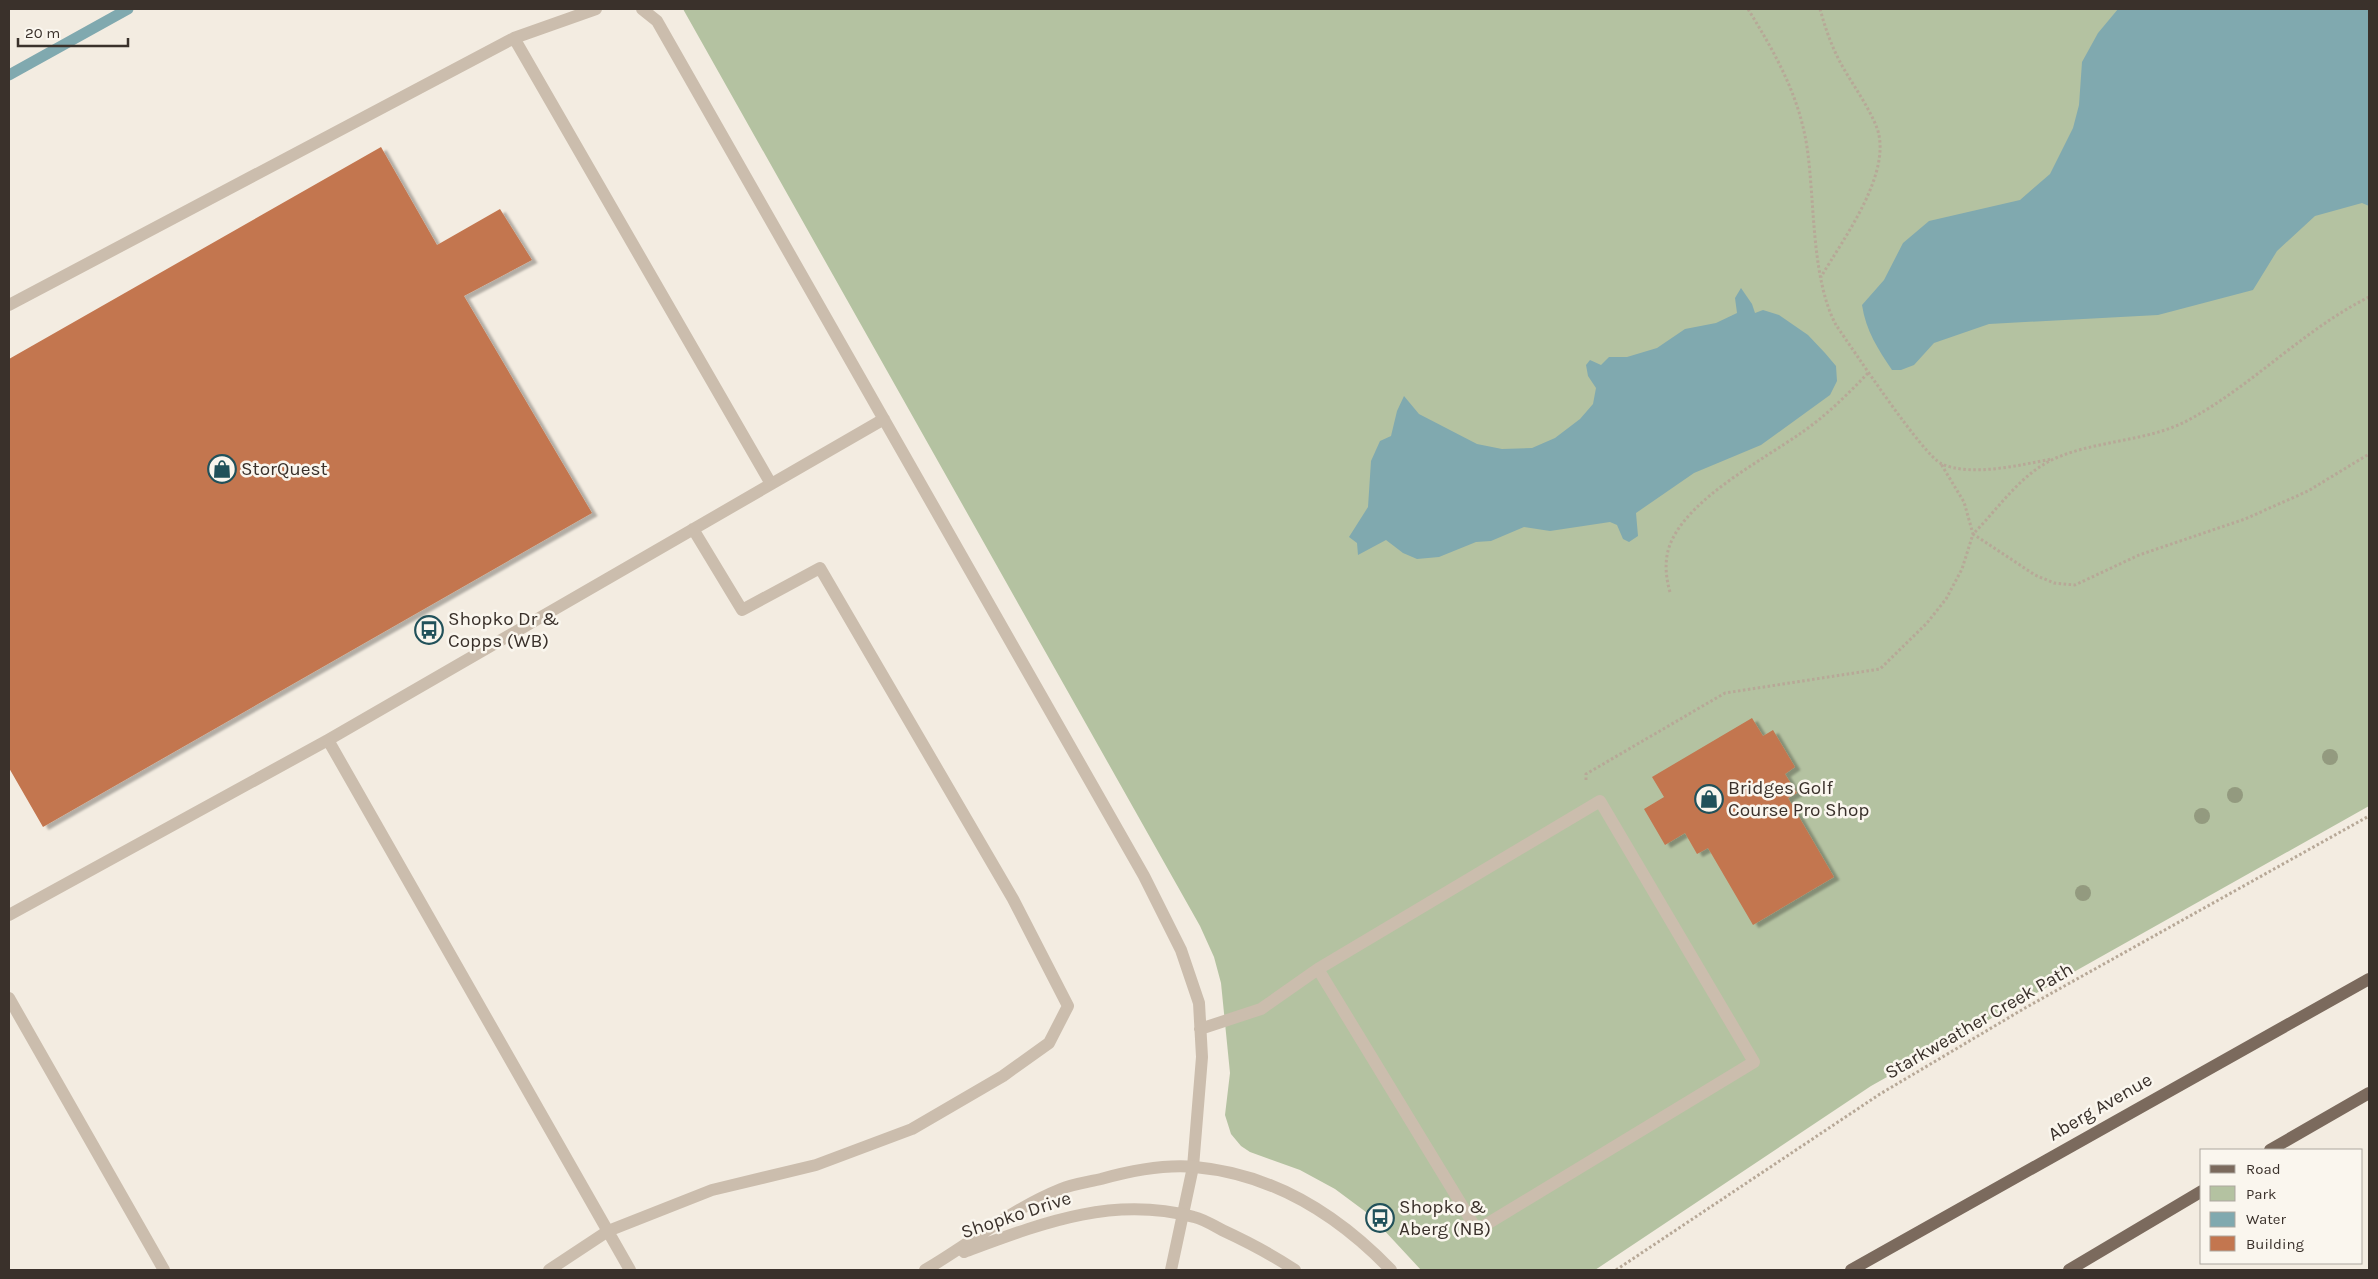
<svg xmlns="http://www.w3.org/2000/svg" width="2378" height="1279" font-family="Karla,sans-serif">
<defs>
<filter id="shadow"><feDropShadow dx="5.5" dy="3" stdDeviation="1" flood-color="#0004"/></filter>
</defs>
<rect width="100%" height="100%" fill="#f3ece1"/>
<path fill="#b4c2a1" d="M683,9h1686v797l-498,280 -276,184h-174l-51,-55 -35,-26 -35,-19 -50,-18 -9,-6 -10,-12 -6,-19 5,-42 -9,-90 -7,-26 -14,-31z"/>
<path fill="#80a9af" d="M2118,9h251v197l-7,-3 -47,13 -38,35 -24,39 -95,25 -169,9 -55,19 -20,22 -13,5h-9c-14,-21 -26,-39 -30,-65l22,-25 19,-37 26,-22 91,-21 30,-26 23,-46 6,-23 3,-43 16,-29z
M1741,288l11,16 3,9 8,-3 16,5 29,20 17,18 11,13 1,15 -7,14 -69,50 -67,28 -58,40 2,23 -9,6 -6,-3 -6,-14 -7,-3 -60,9 -26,-4 -33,14 -15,1 -37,15 -22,2 -14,-6 -17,-13 -28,15 -1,-12 -8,-6 19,-30 3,-46 9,-20 11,-5 6,-25 7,-15 15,18 58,30 25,5 30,-1 23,-10 25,-19 13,-15 3,-16 -8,-12 -2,-11 4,-5 11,5 8,-8h18l30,-9 28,-19 31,-6 21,-10 -2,-15z"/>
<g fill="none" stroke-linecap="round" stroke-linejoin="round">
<path stroke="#80a9af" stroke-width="11" d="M9,75l119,-66"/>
</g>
<path fill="#c3764f" filter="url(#shadow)" d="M381,147l56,98 63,-36 32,51 -68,36 128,217 -549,314 -34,-59v-409z
M1752,718l11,18 10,-6 22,37 -10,7 12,19 -9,5 46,79 -81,48 -45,-77 -11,6 -12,-21 -20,12 -21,-36 20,-12 -12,-20z"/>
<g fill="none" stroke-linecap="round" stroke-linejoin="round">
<path stroke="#b7a897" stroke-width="3" stroke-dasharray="2.5 2.5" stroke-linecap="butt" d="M1748,9c27,44 51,86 59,138 8,54 4,131 29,178 16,23 88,132 106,139 29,13 79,1 109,-5
M1820,9c5,18 11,36 20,53 12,22 28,43 37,66 16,45 -34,111 -56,149
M2369,297c-64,32 -113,85 -175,120 -42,25 -94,22 -138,41 -35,15 -57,50 -83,76l62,41 19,8 21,2 64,-30 106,-36 63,-28 61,-37
M1670,592c-5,-17 -6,-36 2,-52 21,-44 89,-79 129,-107 25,-17 47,-39 68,-61
M1586,780v-6l139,-81 155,-24 47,-46 19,-24 16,-30 11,-35 -9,-32 -23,-38
M1616,1270l264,-176 145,-86 344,-192"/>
<path stroke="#cbbdad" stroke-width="12" d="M642,9l15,12 487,855 37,74 18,53 3,54 -9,110 -22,103
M514,38l257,446
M9,305l505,-267 82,-29
M328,740l302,530
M9,915l319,-175 556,-321
M9,998l155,272
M1200,1029l61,-20 57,-40 282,-168 154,261 -277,168 -159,-261
M549,1270l59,-39 104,-41 104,-25 96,-36 91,-53 46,-33 19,-37 -55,-107 -193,-331 -78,42 -49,-81"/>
<path stroke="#cbbdad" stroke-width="12" d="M964,1252c76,-28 147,-57 230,-35 9,2 19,8 28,13 26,12 49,24 73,40
M925,1270c45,-26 86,-61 136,-81 12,-5 27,-7 40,-10 29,-8 63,-15 94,-12 77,7 143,48 196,103"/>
<path stroke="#7b6a5d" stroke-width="12" d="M2270,1150l99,-57
M1851,1270l518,-291
M2069,1270l133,-79"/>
</g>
<g fill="#939a7f">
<circle cx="2330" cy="757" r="8"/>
<circle cx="2235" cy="795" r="8"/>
<circle cx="2202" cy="816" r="8"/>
<circle cx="2083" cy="893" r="8"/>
</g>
<defs>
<symbol id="shop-ring" viewBox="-11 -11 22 22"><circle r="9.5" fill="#faf6ee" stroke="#21515a" stroke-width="1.5"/><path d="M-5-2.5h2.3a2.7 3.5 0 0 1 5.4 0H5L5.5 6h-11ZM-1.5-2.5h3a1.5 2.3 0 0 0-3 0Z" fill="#21515a"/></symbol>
<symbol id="bus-ring" viewBox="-11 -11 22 22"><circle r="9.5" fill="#faf6ee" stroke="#21515a" stroke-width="1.5"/><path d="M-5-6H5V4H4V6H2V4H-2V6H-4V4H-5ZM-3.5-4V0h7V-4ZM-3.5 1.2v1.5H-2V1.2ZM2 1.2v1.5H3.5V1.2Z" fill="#21515a"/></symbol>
</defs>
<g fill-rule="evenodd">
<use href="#shop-ring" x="206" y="453" width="32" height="32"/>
<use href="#bus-ring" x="413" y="614" width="32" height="32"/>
<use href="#shop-ring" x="1693" y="783" width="32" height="32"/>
<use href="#bus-ring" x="1364" y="1202" width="32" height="32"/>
</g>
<g text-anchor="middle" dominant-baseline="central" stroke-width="5" stroke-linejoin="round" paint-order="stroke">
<g font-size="19" fill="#3a312b" stroke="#faf6ee" text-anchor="start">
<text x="241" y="469">StorQuest</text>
<text x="448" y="619">Shopko Dr &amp;<tspan x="448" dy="22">Copps (WB)</tspan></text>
<text x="1728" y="788">Bridges Golf<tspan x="1728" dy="22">Course Pro Shop</tspan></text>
<text x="1399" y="1207">Shopko &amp;<tspan x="1399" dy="22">Aberg (NB)</tspan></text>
</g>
<g font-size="19" fill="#3a312b" stroke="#faf6ee">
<text transform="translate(1979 1021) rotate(-30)">Starkweather Creek Path</text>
<text transform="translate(2100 1107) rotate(-30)">Aberg Avenue</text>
<text transform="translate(1016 1215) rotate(-18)">Shopko Drive</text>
</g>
</g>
<rect width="2378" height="1279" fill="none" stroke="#3a312b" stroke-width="20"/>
<rect x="2200" y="1149" width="162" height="115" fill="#faf6ee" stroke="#ada7a0"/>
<rect x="2210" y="1165" width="25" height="8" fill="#7b6a5d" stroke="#ada7a0"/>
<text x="2246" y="1174" font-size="15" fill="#3a312b">Road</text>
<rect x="2210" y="1186" width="25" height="15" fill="#b4c2a1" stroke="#ada7a0"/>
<text x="2246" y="1199" font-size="15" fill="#3a312b">Park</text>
<rect x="2210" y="1212" width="25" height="15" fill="#80a9af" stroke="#ada7a0"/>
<text x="2246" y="1224" font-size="15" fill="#3a312b">Water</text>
<rect x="2210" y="1236" width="25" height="15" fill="#c3764f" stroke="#ada7a0"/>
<text x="2246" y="1249" font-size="15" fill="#3a312b">Building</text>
<path d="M18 38v8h110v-8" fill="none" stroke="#3a312b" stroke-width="2.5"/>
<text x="25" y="38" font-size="15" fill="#3a312b" stroke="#faf6ee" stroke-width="4" paint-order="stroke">20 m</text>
</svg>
